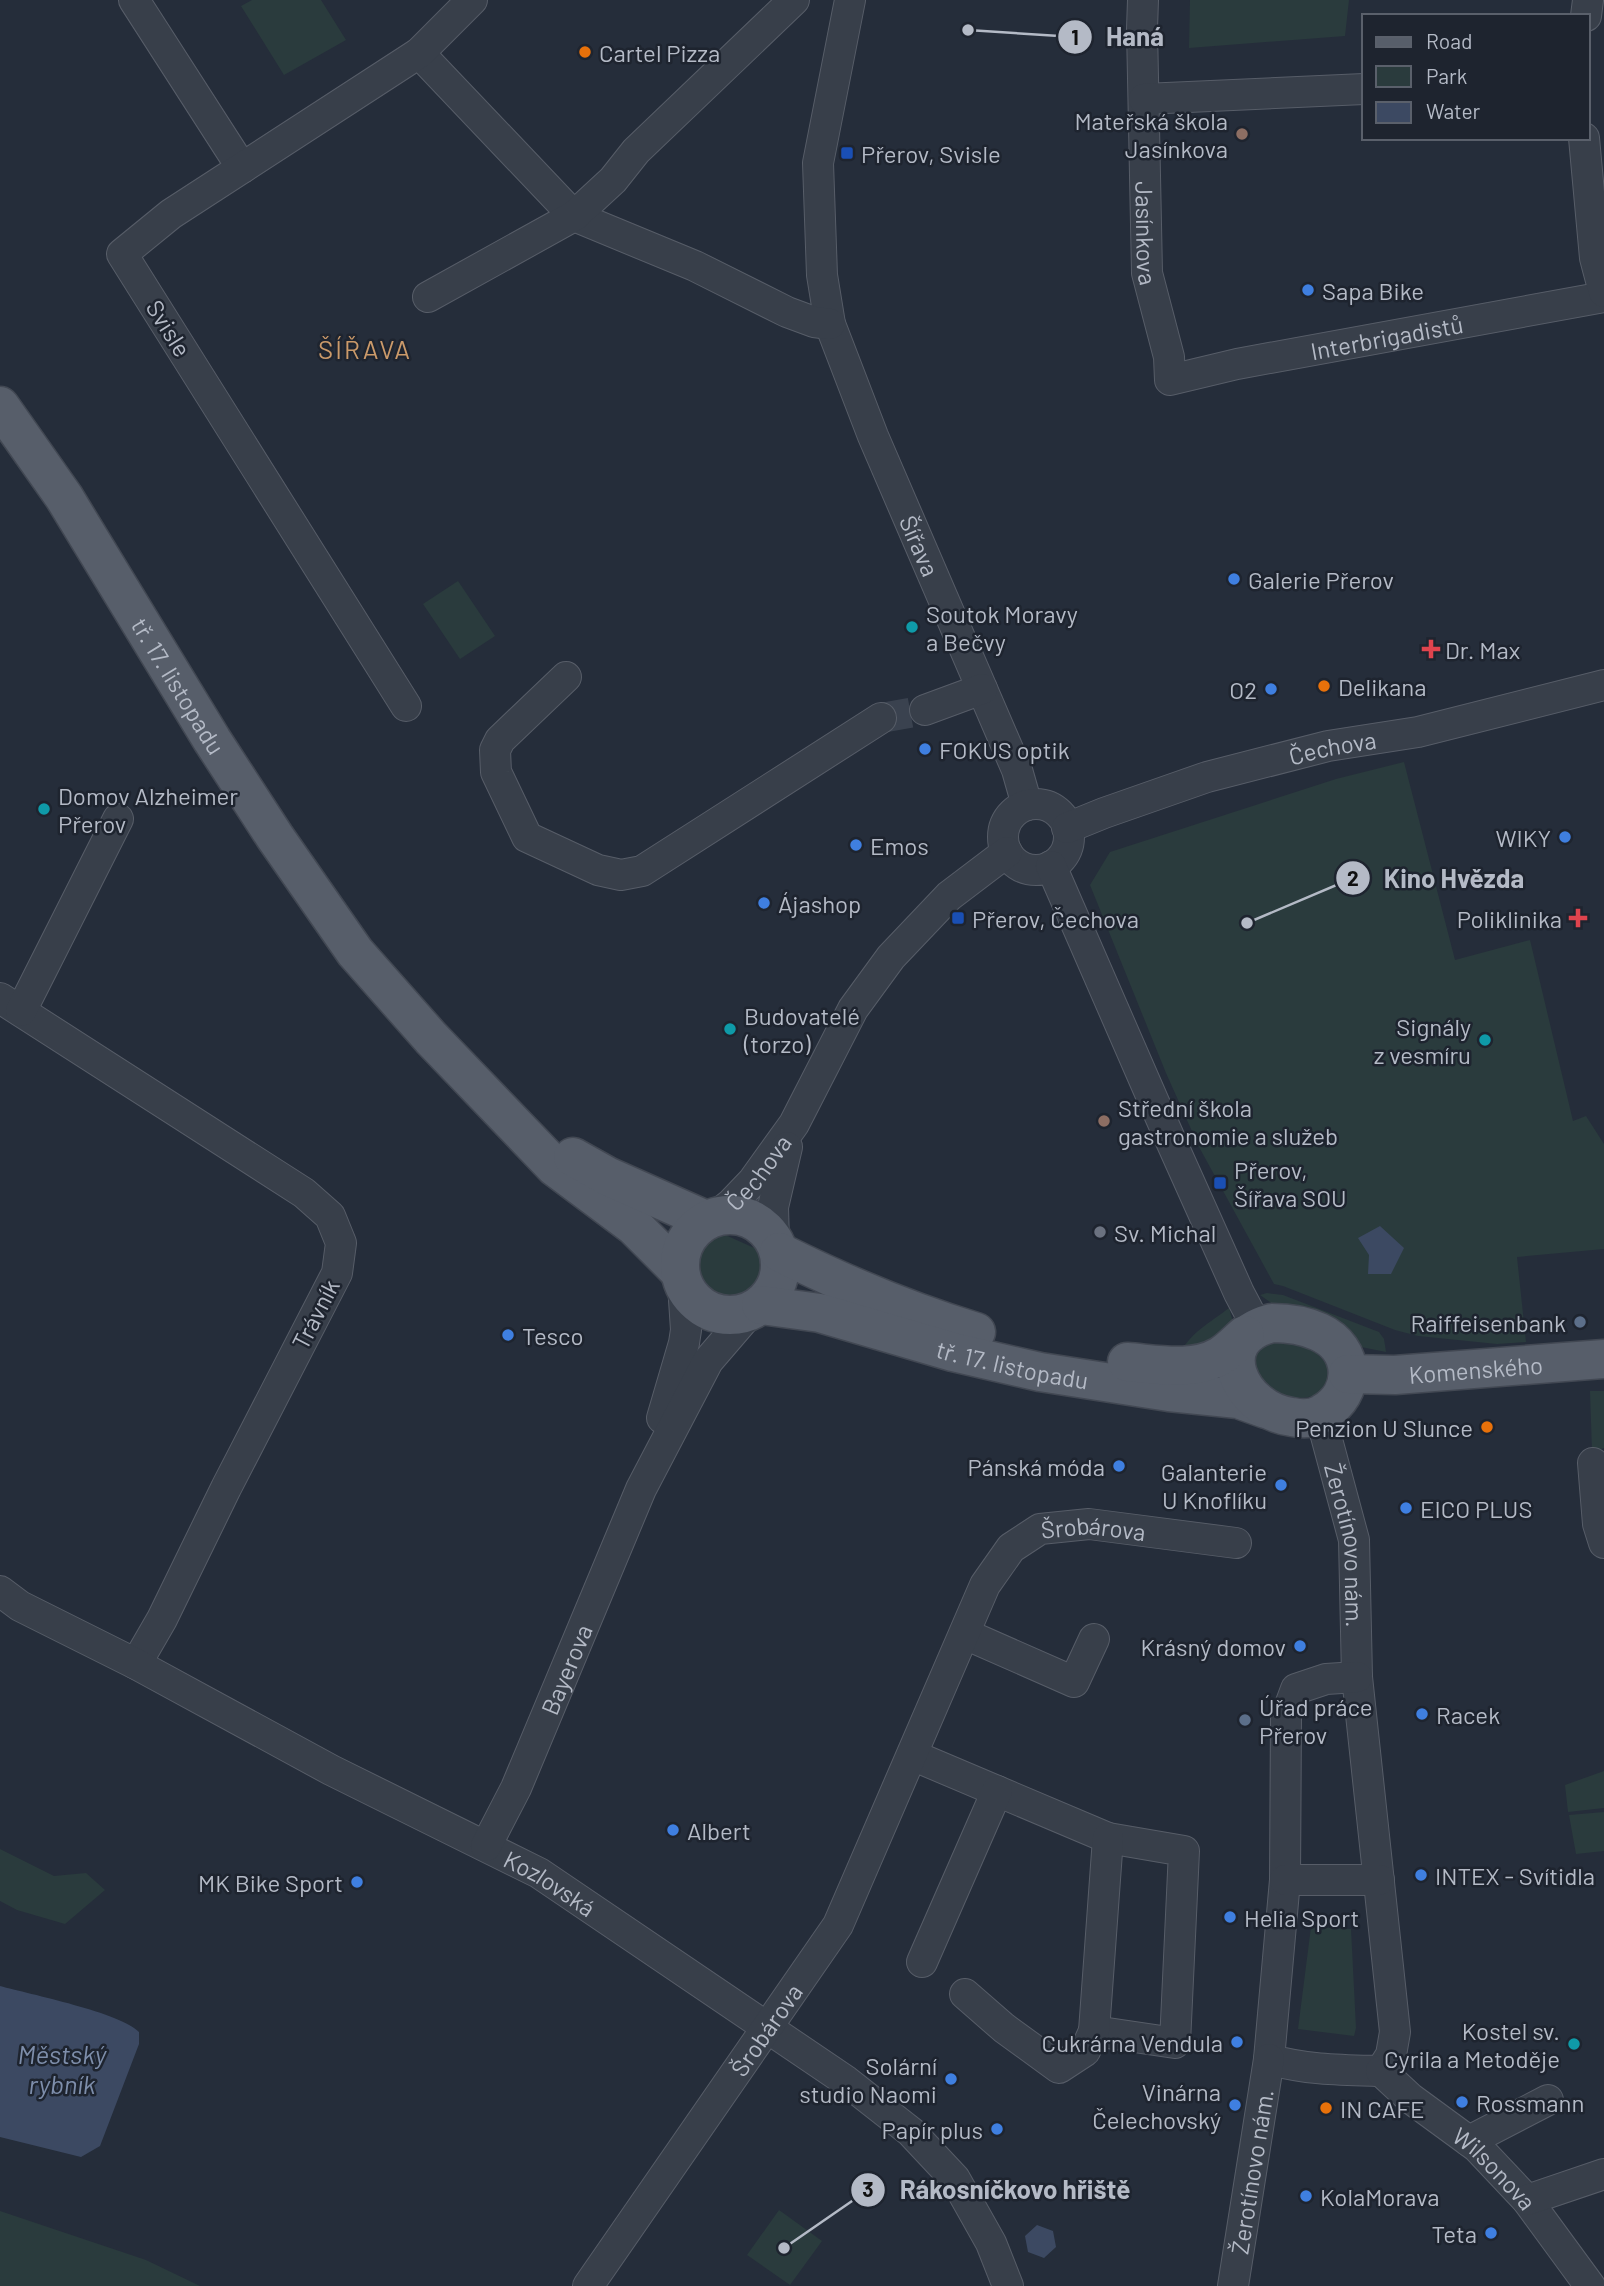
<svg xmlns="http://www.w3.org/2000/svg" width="1604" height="2286" font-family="Barlow,sans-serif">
<rect width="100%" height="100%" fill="#252d3a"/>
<path fill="#2a3b3d" d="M252,0h69l25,40 -62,35 -43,-69z
M1190,0h159l-4,36 -156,12z
M458,581l37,55 -35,23 -37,-55z
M1404,762l51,198 75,-20 43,181 13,-5 18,28v105l-87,8 9,85 -29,2 -79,-8 -23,-6 -112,-44 -9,-2 -75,-137 -33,-74 -76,-188 20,-33 226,-73z
M712,1229l49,22c22,57 -62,65 -67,15 -2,-16 6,-28 18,-37z
M1267,1293l16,2 96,37 5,7 2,13 -30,-6 -82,-41 -14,-10z
M1229,1308l4,14 -2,10 -52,24c9,-22 32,-34 50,-48z
M1286,1340c20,7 45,15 43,40l-12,15c-16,5 -36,4 -50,-8 -6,-4 -10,-13 -14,-19l4,-17 9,-7z
M1590,1391h14v57l-12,4z
M1604,1771v37l-36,4 -3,-27z
M1604,1812v39l-28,3 -7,-39z
M0,1849l54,27 32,-3 19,17 -40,34 -48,-14 -17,-9z
M1311,1927l40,2 5,99 -2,8 -56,-7z
M779,2210l43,31 -32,44 -43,-30z
M0,2211l146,49 54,26h-200z"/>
<path fill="#3c4962" d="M1380,1226l24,22 -13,26h-23l1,-19 -11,-17z
M0,1986c29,8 122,27 139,46v12l-39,102 -19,11 -81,-20z
M1037,2225l16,6 3,16 -12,11 -16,-6 -3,-16z"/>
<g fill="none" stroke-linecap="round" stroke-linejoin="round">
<path stroke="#3a424f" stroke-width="30" stroke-dasharray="30 15" stroke-linecap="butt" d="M881,718l44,-8"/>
<defs>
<g id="minor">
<path d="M134,0l108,168"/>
<path id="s1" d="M850,0l-32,163 4,112 8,49 43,112 144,334 10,35"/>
<path id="s2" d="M1143,0l-1,29 5,244 22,84 1,23 67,-16 367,-67"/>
<path d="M1586,16l2,-16"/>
<path d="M419,53l155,163 121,50 92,46 27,10 16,2"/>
<path d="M1144,99l220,-10"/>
<path d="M1584,138l11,120 9,34"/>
<path d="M428,297l146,-81 39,-36 23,-29 158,-151"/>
<path d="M566,677l-66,63 -5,10 1,22 31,65 71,33 23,5 21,-4 239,-153"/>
<path d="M406,706l-284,-452 49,-40 248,-161 53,-53"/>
<path d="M925,710l57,-21"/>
<circle cx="1036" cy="837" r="33"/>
<path id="s3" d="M1067,828l37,-15 103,-36 121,-31 90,-14 186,-47"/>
<path d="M1051,866l119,273 69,154 18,34"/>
<path d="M0,998l304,195 26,23 11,27 -4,30 -111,215 -64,131 -26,45"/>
<path d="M21,1011l97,-192"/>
<path id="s4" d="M716,1216l15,-12 22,-23 41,-57 59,-115 38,-52 58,-61 58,-44"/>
<path d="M774,1241l-1,-34 14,-60"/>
<path id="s5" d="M1319,1416l7,20 28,104 3,137 38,355 -4,23 -10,16"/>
<path d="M662,1418l22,-75 2,-13 -3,-45"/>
<path d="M1593,1463l5,61 6,19"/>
<path id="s6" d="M0,1591l20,15 116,58 195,106 208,103 307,208 65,51 44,47 36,64 17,43"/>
<path d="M965,1634l109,48 20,-43"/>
<path d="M1357,1677l-31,2 -30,10 -10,27 -1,164 -16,179c36,11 74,11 112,12"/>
<path d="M912,1755l196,83 76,13 -9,192 -81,-12 -9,20 -26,17 -55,-40 -39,-34"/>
<path id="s7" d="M486,1846l30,-58 125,-299 67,-128 43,-50"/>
<path d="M1285,1880h94"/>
<path d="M922,1962l75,-171"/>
<path d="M1094,2031l14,-193"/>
<path id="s8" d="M1381,2071l29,27 67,49 50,53 63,86"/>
<path d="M1469,2141l79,-41"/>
<path d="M1527,2200l77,-26"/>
<path id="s9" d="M588,2286l250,-361 147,-340 26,-37 29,-19 49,-5 147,19"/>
<path id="s10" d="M1233,2286l36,-227"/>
</g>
<g id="major">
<path id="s11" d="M0,406l64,91 148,243 63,97 80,115 76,86 124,129 79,59 46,46"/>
<path d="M573,1157l34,19 99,44"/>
<circle cx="730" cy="1265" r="50"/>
<path d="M779,1252c64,32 128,59 197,80"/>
<path id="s12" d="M761,1305l59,8 133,39 87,20 129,20 69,7 28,10"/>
<path d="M1272,1323c17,0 32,2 47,9 37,17 38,61 4,81 -9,6 -21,6 -31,4 -53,-7 -85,-78 -20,-94z"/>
<path d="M1127,1362c29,2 66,10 93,-6 9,-5 17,-14 25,-21"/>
<path id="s13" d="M1348,1374l47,1 209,-16"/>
</g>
</defs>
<use href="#minor" stroke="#575d68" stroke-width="32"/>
<use href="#major" stroke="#424853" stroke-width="41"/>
<use href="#minor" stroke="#383f4a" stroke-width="30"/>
<use href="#major" stroke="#575e6a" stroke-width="38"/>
</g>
<g fill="#e8710a" stroke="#1e242f" stroke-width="2.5">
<circle cx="585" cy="52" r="7"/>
<circle cx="1324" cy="686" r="7"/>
<circle cx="1487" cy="1427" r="7"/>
<circle cx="1326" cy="2108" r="7"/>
</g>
<g fill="#8d6e63" stroke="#1e242f" stroke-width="2.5">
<circle cx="1242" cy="134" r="7"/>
<circle cx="1104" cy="1121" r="7"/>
</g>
<g fill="#1a4fb4" stroke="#1e242f" stroke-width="2.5">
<rect x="840" y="146" width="14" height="14" rx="3.5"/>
<rect x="951" y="911" width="14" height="14" rx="3.5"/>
<rect x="1213" y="1176" width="14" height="14" rx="3.5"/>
</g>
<g fill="#3f7fe0" stroke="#1e242f" stroke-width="2.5">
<circle cx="1308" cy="290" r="7"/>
<circle cx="1234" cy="579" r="7"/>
<circle cx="1271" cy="689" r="7"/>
<circle cx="925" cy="749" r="7"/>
<circle cx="1565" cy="837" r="7"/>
<circle cx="856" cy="845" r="7"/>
<circle cx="764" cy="903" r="7"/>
<circle cx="508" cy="1335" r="7"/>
<circle cx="1119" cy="1466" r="7"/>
<circle cx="1281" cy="1485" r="7"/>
<circle cx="1406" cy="1508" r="7"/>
<circle cx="1300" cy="1646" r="7"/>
<circle cx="1422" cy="1714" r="7"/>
<circle cx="673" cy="1830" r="7"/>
<circle cx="1421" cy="1875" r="7"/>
<circle cx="357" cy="1882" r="7"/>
<circle cx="1230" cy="1917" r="7"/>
<circle cx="1237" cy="2042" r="7"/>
<circle cx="951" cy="2079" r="7"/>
<circle cx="1462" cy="2102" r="7"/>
<circle cx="1235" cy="2105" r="7"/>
<circle cx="997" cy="2129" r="7"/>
<circle cx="1306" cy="2196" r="7"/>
<circle cx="1491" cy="2233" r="7"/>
</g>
<g fill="#0f9aa8" stroke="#1e242f" stroke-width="2.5">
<circle cx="912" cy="627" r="7"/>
<circle cx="44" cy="809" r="7"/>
<circle cx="730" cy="1029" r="7"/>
<circle cx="1485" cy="1040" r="7"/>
<circle cx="1574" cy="2044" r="7"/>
</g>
<g fill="#e0444e" stroke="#1e242f" stroke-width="2.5">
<path d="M1427.5 638.5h7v7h7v7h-7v7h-7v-7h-7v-7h7z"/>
<path d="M1574.5 907.5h7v7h7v7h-7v7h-7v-7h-7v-7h7z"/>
</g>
<circle fill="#6b7280" stroke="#1e242f" stroke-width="2.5" cx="1100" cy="1232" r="7"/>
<g fill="#5c6f8a" stroke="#1e242f" stroke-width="2.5">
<circle cx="1580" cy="1322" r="7"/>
<circle cx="1245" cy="1720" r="7"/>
</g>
<g text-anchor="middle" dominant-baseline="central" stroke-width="5" stroke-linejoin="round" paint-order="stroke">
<g font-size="24" fill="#b4bac6" stroke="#1e242f" text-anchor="start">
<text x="599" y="52">Cartel Pizza</text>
<text x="1228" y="120" text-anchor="end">Mateřská škola<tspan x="1228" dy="28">Jasínkova</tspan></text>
<text x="861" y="153">Přerov, Svisle</text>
<text x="1322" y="290">Sapa Bike</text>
<text x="1248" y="579">Galerie Přerov</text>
<text x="926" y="613">Soutok Moravy<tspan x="926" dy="28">a Bečvy</tspan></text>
<text x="1445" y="649">Dr. Max</text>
<text x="1338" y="686">Delikana</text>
<text x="1257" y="689" text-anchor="end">O2</text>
<text x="939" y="749">FOKUS optik</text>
<text x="58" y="795">Domov Alzheimer<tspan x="58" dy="28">Přerov</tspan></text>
<text x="1551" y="837" text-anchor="end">WIKY</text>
<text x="870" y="845">Emos</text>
<text x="778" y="903">Ájashop</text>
<text x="972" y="918">Přerov, Čechova</text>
<text x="1562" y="918" text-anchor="end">Poliklinika</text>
<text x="744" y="1015">Budovatelé<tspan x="744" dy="28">(torzo)</tspan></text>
<text x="1471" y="1026" text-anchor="end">Signály<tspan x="1471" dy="28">z vesmíru</tspan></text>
<text x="1118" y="1107">Střední škola<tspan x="1118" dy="28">gastronomie a služeb</tspan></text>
<text x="1234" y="1169">Přerov,<tspan x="1234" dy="28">Šířava SOU</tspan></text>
<text x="1114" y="1232">Sv. Michal</text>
<text x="1566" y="1322" text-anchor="end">Raiffeisenbank</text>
<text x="522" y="1335">Tesco</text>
<text x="1473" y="1427" text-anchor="end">Penzion U Slunce</text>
<text x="1105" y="1466" text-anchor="end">Pánská móda</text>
<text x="1267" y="1471" text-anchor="end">Galanterie<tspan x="1267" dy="28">U Knoflíku</tspan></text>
<text x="1420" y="1508">EICO PLUS</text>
<text x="1286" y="1646" text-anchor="end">Krásný domov</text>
<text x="1259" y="1706">Úřad práce<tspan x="1259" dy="28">Přerov</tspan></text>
<text x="1436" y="1714">Racek</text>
<text x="687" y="1830">Albert</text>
<text x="1435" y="1875">INTEX - Svítidla</text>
<text x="343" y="1882" text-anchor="end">MK Bike Sport</text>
<text x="1244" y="1917">Helia Sport</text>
<text x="1560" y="2030" text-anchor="end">Kostel sv.<tspan x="1560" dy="28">Cyrila a Metoděje</tspan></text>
<text x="1223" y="2042" text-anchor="end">Cukrárna Vendula</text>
<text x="937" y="2065" text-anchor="end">Solární<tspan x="937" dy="28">studio Naomi</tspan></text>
<text x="1221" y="2091" text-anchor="end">Vinárna<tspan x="1221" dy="28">Čelechovský</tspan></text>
<text x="1476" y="2102">Rossmann</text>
<text x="1340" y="2108">IN CAFE</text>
<text x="983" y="2129" text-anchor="end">Papír plus</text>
<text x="1320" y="2196">KolaMorava</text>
<text x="1477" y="2233" text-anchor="end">Teta</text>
</g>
<g font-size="24" fill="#b4bac6" stroke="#1e242f">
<text stroke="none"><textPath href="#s2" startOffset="233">Jasínkova</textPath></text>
<text transform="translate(169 328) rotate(58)">Svisle</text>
<text stroke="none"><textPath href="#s2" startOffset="604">Interbrigadistů</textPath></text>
<text stroke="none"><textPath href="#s1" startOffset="567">Šířava</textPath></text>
<text stroke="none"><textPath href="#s11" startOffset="332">tř. 17. listopadu</textPath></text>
<text stroke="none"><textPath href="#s3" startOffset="278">Čechova</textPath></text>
<text stroke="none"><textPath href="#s4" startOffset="61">Čechova</textPath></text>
<text transform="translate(315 1314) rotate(-63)">Trávník</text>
<text stroke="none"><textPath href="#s12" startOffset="259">tř. 17. listopadu</textPath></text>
<text stroke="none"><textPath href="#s13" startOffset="128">Komenského</textPath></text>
<text stroke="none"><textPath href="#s9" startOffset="943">Šrobárova</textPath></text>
<text stroke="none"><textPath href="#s5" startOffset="133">Žerotínovo nám.</textPath></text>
<text stroke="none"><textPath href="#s7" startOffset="194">Bayerova</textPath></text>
<text stroke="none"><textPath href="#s6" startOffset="623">Kozlovská</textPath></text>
<text stroke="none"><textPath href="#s9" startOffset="312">Šrobárova</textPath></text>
<text stroke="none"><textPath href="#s8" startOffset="150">Wilsonova</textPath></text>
<text stroke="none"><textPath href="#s10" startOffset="116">Žerotínovo nám.</textPath></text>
</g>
<g font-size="26" letter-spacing="2" fill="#cb9a6a" stroke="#1e242f">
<text x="365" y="348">ŠÍŘAVA</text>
</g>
<g font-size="26" font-style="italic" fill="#7e8eab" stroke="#1e242f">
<text x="62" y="2053">Městský<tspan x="62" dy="30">rybník</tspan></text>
</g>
</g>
<path fill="none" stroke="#b4bac6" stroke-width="2.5" d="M968 30L1075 37M1247 923L1353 878M784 2248L868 2190"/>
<g fill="#b4bac6" stroke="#1e242f" stroke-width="2.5">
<circle cx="968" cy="30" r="7"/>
<circle cx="1247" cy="923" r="7"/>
<circle cx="784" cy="2248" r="7"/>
<circle cx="1075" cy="37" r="18"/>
<circle cx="1353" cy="878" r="18"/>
<circle cx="868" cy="2190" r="18"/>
</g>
<g font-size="21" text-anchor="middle" font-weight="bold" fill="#111">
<text x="1075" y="45">1</text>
<text x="1353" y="886">2</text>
<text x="868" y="2197">3</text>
</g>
<g font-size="26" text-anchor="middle" font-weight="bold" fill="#b4bac6" stroke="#1e242f" stroke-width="5" stroke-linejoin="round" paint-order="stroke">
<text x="1135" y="46">Haná</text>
<text x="1454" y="888">Kino Hvězda</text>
<text x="1015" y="2199">Rákosníčkovo hřiště</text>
</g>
<rect x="1362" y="14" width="228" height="126" fill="#1e242f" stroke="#5a606b" stroke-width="2"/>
<rect x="1376" y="37" width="35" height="10" fill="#575e6a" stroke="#5a606b" stroke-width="2"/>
<text x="1426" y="49" font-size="21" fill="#b4bac6">Road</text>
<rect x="1376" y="66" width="35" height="21" fill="#2a3b3d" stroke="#5a606b" stroke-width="2"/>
<text x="1426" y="84" font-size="21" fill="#b4bac6">Park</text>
<rect x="1376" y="102" width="35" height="21" fill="#3c4962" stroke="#5a606b" stroke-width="2"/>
<text x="1426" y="119" font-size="21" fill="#b4bac6">Water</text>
</svg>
